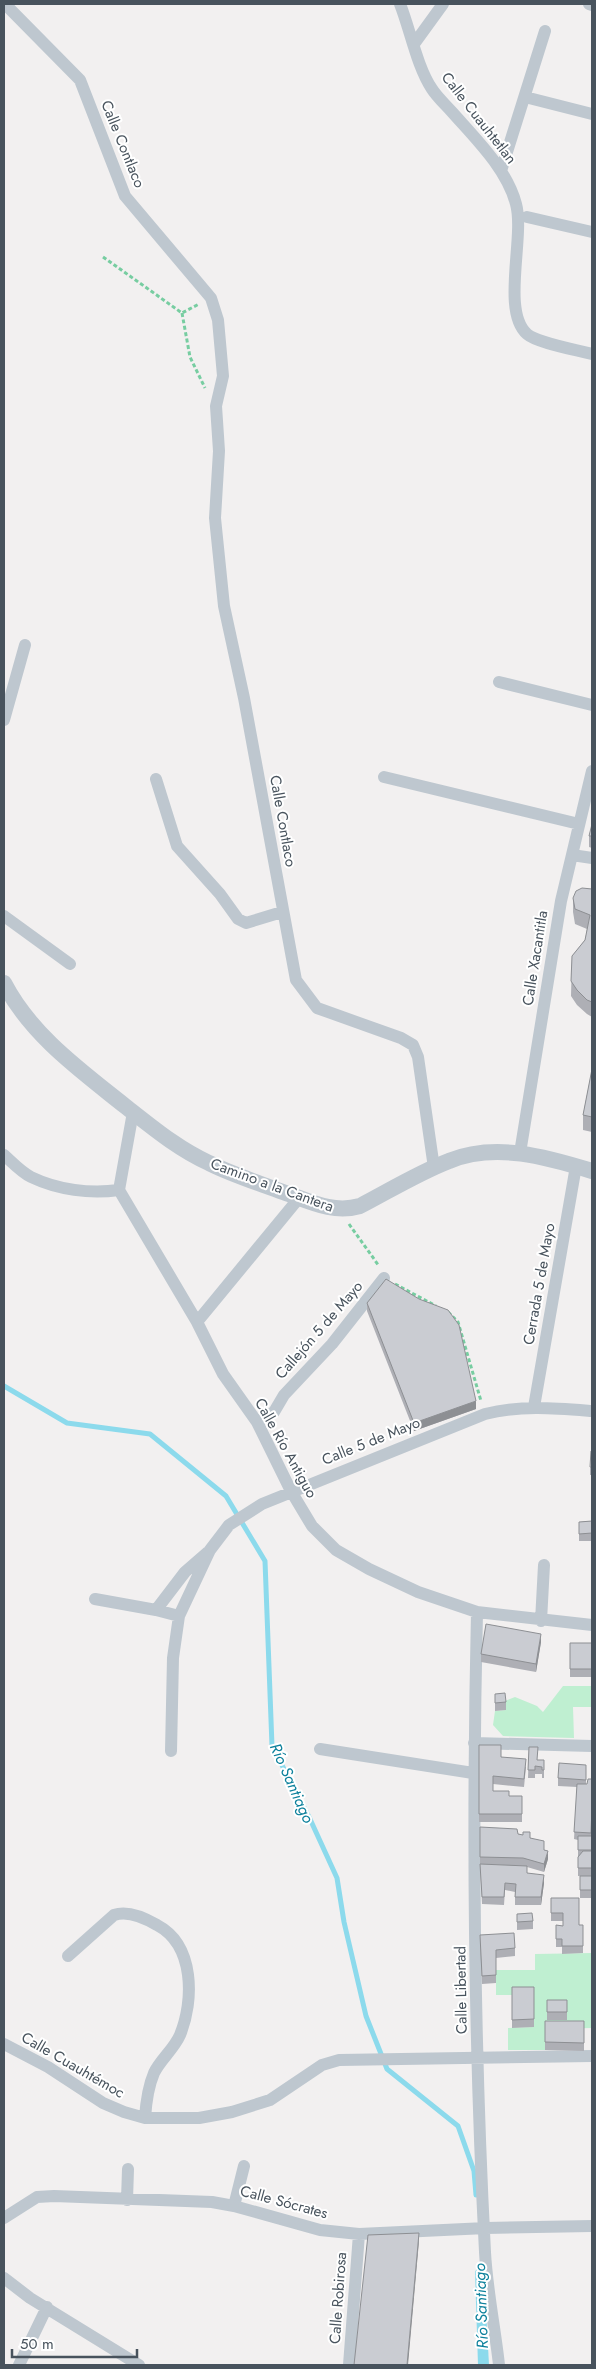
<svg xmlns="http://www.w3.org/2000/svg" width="596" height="2369" font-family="Jost,sans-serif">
<rect width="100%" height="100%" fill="#f2f0f0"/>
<path fill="#bfefd1" d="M563,1686h29v21h-19l1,31 -71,-2 -10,-11 2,-14 11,-1 -1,-9 10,-4 22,9 6,6z
M592,1953v75l-47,1v21h-37v-22l26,-1v-32h-38v-25h39v-16z"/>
<path fill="#8cdaec" d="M480,2262l4,10 5,93h-11l-3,-93z"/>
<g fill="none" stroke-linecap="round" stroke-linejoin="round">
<path stroke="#8cdaec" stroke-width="5" d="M4,1386l63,37 83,11 76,62 39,65 7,185 38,73 27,59 7,44 22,94 21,53 71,57 16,45 2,24"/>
<path stroke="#77cda1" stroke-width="3" stroke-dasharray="4 2.5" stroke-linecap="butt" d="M103,257l79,56 17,-9
M182,313l8,44 15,31
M349,1224l30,42
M395,1284l41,22
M448,1312l10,10 23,79"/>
<path stroke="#bec7cf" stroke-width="12" d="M5,4l75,76 45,116 86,102 7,22 5,56 -7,30 3,45 -4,67 9,88 20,92 52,282 21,28 84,30 12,7 5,12 16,111
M400,4c10,25 17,63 32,85 5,8 13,15 20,23 23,26 55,57 64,92 9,33 -15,107 11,130 10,9 51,16 65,20
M589,4l3,1
M414,44l29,-40
M525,97l67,17
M501,171l44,-140
M527,217l65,15
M499,682l93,23
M4,720l21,-75
M384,777l195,47
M156,779l21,67 43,48 18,25 8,4 36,-11
M572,855l20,3
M4,916l66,48
M133,1112l-14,78 78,132 26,52 34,48 34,69 21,35 24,24 33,19 49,23 59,20 115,13
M520,1153l41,-252 31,-130
M4,1155c8,7 17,17 27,22 27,13 59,17 88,13
M197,1322l102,-124
M534,1407l42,-241
M257,1422l17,-10 10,-17 48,-51 52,-66
M95,1599l61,11 23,6
M156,1610l29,-38 23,-20
M477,1612c-5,214 -3,428 8,640 2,38 10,76 14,113
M541,1621l3,-56
M474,1743l118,3
M320,1749l153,24
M171,1751l2,-93 6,-42 31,-66 19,-25 33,-21 223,-90c37,-9 69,-6 107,-3
M68,1956l46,-41c14,-5 31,3 43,10 38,20 37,76 23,110 -6,14 -20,25 -26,38 -6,14 -8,30 -9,45
M4,2044l44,23 55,36 21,9 21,6h54l33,-6 38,-12 52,-35 17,-5 253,-4
M127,2200l1,-31
M234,2206l10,-40
M4,2218l33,-21 17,-1 158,6 22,4 86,24 39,4 127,-6 106,-2
M4,2278l26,20 109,67
M19,2365l28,-58
M349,2365l10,-131"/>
<path stroke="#bec7cf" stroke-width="16" d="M4,983c27,52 76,87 121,123 27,21 53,43 84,57 24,12 50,20 74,29 26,9 50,22 77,14 29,-15 58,-33 89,-45 46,-19 98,-4 143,10"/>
</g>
<path fill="#aeafb5" d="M592,824v24l-3,-1v-11z
M592,889v128l-5,-3 -10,-9 -6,-9 1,-40 13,-16 2,-11 -12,-5 -2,-12v-14z
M592,1069v64v-1l-9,-2v-15z
M367,1303l109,106 -62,22 -47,-120z
M592,1451v24h-2v-8z
M592,1521v20h-13v-19z
M541,1642l-5,30 -55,-10v-8z
M570,1643h22v34h-22z
M495,1694l11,8v8l-11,1z
M479,1745l22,12 25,10 -2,20 -31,-3v7l16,5h13v26h-43z
M529,1747l8,13h7v18h-2v-4h-7v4h-7z
M586,1765v19h1l5,-5v36l-1,21h1v62h-12v-22h-2v-36l-4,-1 3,-52 -19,-1v-8z
M480,1827l38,7 5,1v-3l21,18 4,9 -4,13 -17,-5v6l17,10 -3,22h-26v-13l-10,-2 -1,15 -22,-1 -2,-39z
M551,1898l28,27h4v28l-21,1v-7h-6v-22l7,1v-5h-12z
M517,1914l16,7v8l-16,1z
M480,1943l35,5v8l-19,2v25l-14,1z
M512,1987h22v40l-22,1z
M547,2000h20v20h-20z
M545,2021h39v30l-39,-1z"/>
<path fill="#8d8f93" d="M476,1401v8l-62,22v-8z
M541,1634v8l-5,30v-8z
M548,1851v8l-4,13v-8z
M544,1875v8l-3,22v-8z
M419,2233v8l-11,124h-1z"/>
<path fill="#caccd2" stroke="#8d8f93" d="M592,824v12h-3z
M582,888l10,1v113l-5,-2 -10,-10 -6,-9 1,-25 13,-16 5,-25 -15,-6 -2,-11 3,-7z
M592,1069v49v-1l-9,-2z
M386,1279l33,20 29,11 11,15 17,76 -62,22 -47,-120z
M591,1451h1v16h-2z
M592,1521v12l-13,1v-12z
M486,1624l55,10 -5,30 -55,-10z
M570,1643h22v26h-22z
M505,1693l1,9 -11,1v-9z
M479,1745h22v12l25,2 -2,20 -31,-3v15h16v5h13v18h-43z
M529,1747h9l-1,13h7v10h-2v-3l-7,-1v4h-7z
M559,1763l27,2v15l-28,-2z
M588,1779h4v28l-1,26 -17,-1 3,-48h10z
M480,1827l37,2 1,5 5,1v-3h7v6l14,3v9l4,1 -4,13 -21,-6 -43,-1z
M578,1836h14v14h-14z
M583,1851h9v17h-14v-11z
M480,1864l47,2v7l17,2 -3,22h-26l1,-13 -11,-1 -1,14h-22z
M580,1876h12v14h-12z
M551,1898h28v27h4v21h-21v-7h-6v-14l7,1v-13h-12z
M532,1913l1,8 -16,1v-8z
M514,1933l1,15 -19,2v25l-14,1 -2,-41z
M512,1987h22v32l-22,1z
M547,2000h20v12h-20z
M545,2021h39v22l-39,-1z
M419,2233l-12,132h-53l14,-130z"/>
<g text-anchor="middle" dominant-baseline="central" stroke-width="4" stroke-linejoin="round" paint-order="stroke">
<g font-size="15" fill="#48535d" stroke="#fff">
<text transform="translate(479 118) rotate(52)">Calle Cuauhtetlan</text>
<text transform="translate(123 144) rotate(68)">Calle Contlaco</text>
<text transform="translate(283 821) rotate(80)">Calle Contlaco</text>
<text transform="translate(535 958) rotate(-81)">Calle Xacantitla</text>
<text transform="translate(272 1185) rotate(20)">Camino a la Cantera</text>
<text transform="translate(539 1284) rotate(-80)">Cerrada 5 de Mayo</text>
<text transform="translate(319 1330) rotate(-49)">Callejón 5 de Mayo</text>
<text transform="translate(371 1441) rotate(-22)">Calle 5 de Mayo</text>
<text transform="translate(286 1448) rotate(61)">Calle Río Antiguo</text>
<text transform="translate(461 1990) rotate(-91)">Calle Libertad</text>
<text transform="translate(73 2065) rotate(30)">Calle Cuauhtémoc</text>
<text transform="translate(284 2202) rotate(15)">Calle Sócrates</text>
<text transform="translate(338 2298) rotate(-86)">Calle Robirosa</text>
</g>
<g font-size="16" font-style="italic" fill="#0d819c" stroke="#fff">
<text transform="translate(292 1783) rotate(66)">Río Santiago</text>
<text transform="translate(481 2306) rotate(-92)">Río Santiago</text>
</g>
</g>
<rect width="596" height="2369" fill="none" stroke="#48535d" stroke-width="10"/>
<path d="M12 2349v8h125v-8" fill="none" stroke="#48535d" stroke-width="2.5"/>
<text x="20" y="2349" font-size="15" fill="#48535d" stroke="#ffffff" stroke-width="4" paint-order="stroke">50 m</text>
</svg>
